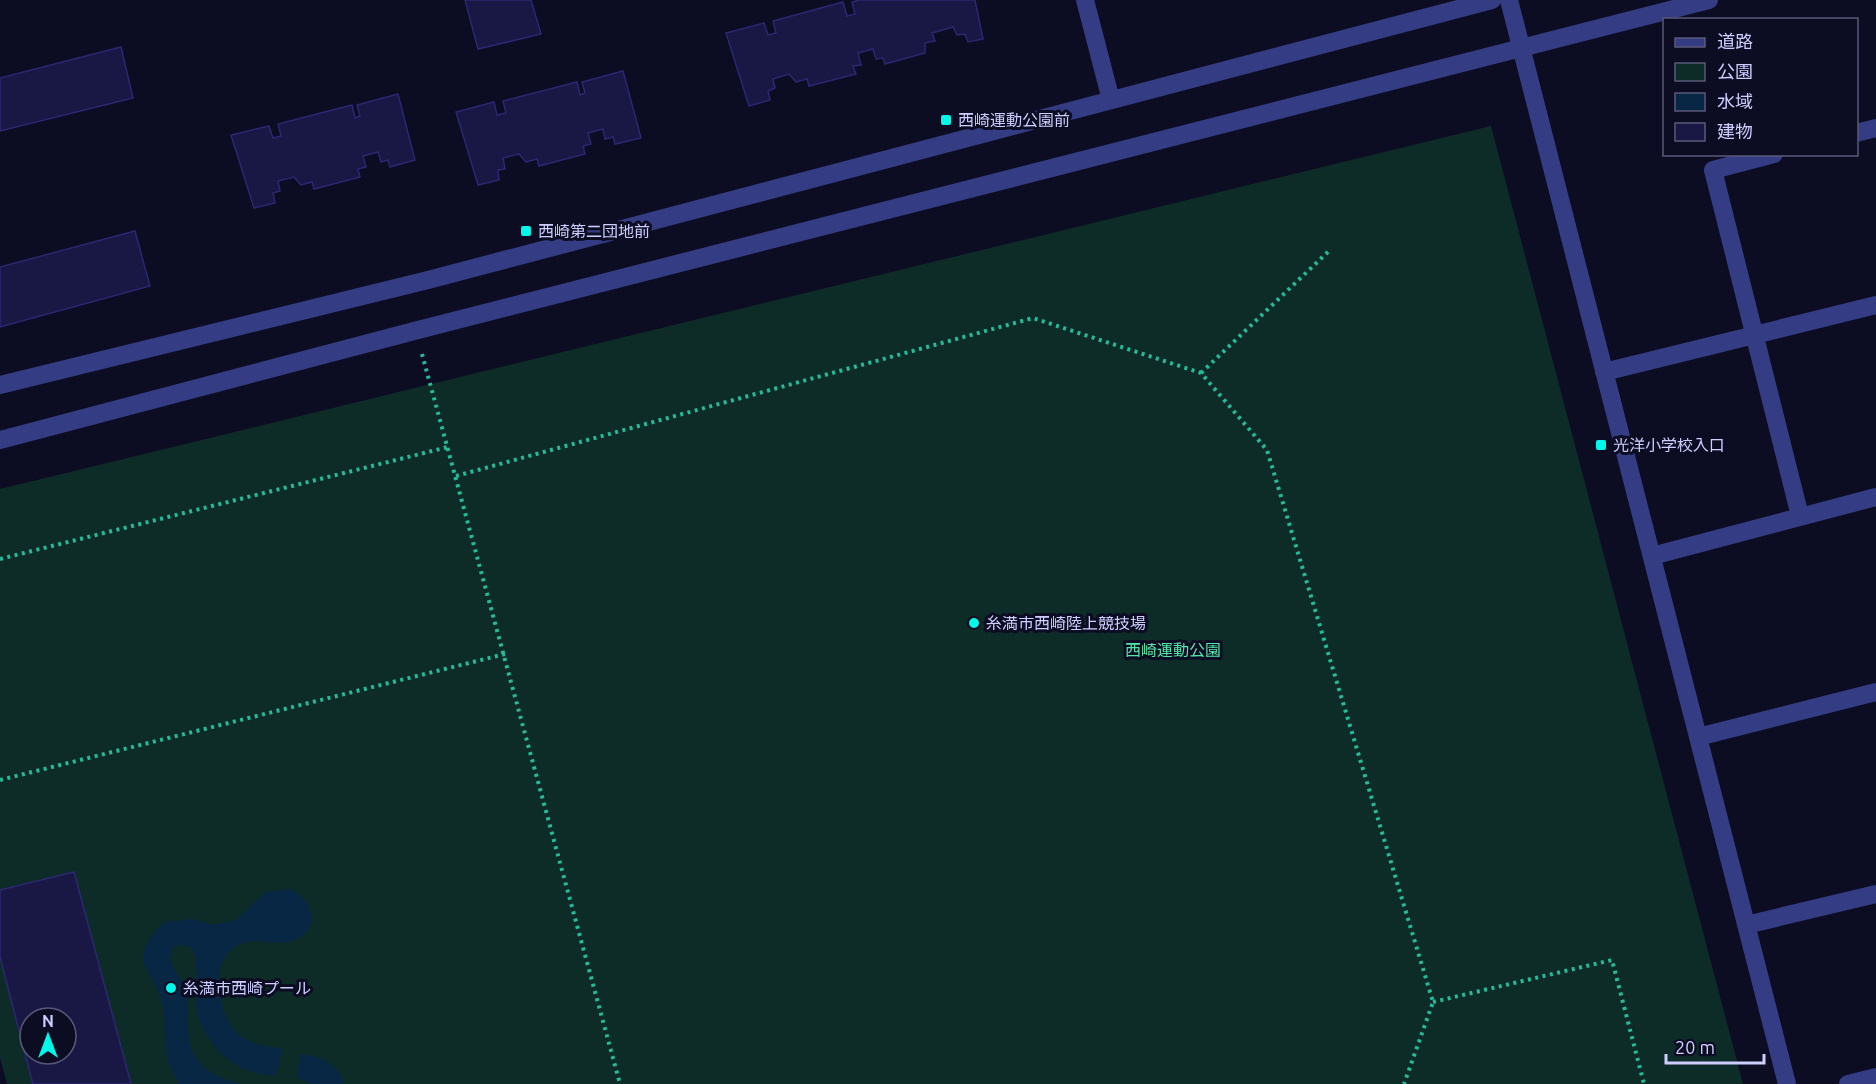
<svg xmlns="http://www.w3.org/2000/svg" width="1876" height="1084" font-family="Ubuntu,'Noto Sans JP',sans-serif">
<rect width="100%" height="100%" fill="#0c0c22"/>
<path fill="#0e2c27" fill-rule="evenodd" d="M1491,126l252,958h-1736l-7,-26v-569zM30,1018h36v36h-36z"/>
<path fill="#082745" d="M289,889c22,7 34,38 8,50 -16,8 -34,0 -50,3 -36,7 -31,55 -19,78 10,21 32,27 54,28l-5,27c-36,3 -74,-29 -80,-65 -4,-19 3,-41 -4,-60l-5,-4 -12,-1 -4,4 -2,11c5,14 16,23 18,39 1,9 -1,19 0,28 0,35 20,48 52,57h-60c-26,-34 -7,-59 -22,-93 -5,-14 -17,-23 -14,-39 2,-12 12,-22 21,-30l28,-3 20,6 23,-5 30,-28z
M300,1054c21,2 38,10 45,30h-35l-13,-7z"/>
<path fill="#191744" stroke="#2b2772" stroke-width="1.5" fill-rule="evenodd" d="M465,0h66l10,34 -63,15z
M859,0h116l8,39 -15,3 -3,-8 -8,1 -4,-8 -21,6 3,8 -10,2v10l-40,11 -2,-6 -7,1 -3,-10 -15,4 3,12 -8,1 3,8 -47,12 -2,-7 -11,3 -7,-8 -16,5 2,9 -7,3 2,9 -21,6 -23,-73 38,-10 4,12 8,-2 -3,-12 70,-19 4,14 8,-2 -3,-12z
M121,47l12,51 -133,33v-53z
M623,71l18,67 -26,6 -2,-7 -8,2 -2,-10 -15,4 3,11 -8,2 2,8 -46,12 -2,-7 -11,3 -7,-8 -16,4 2,11 -7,1 1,10 -21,5 -22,-73 38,-10 3,13 9,-2 -3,-12 74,-19 3,13 5,-2 -3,-11z
M398,94l17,66 -25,7 -2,-7 -7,2 -3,-10 -15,4 3,11 -8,2 2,8 -46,12 -2,-7 -11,3 -7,-8 -16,4 2,10 -7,2 2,10 -21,5 -23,-73 38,-9 4,12 8,-2 -3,-12 74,-19 3,13 5,-2 -3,-11z
M135,231l15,55 -150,41v-60z
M74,872l57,212h-98l-33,-127v-67zM30,1018h36v36h-36z"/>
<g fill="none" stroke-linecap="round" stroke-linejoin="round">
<path stroke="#26ba9a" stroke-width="4" stroke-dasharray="3 4.5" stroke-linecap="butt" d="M422,354l198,730
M1201,373l130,-124
M456,476l577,-158 168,55 66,77 166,552 -29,82
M0,559l448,-112
M0,780l505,-126
M1433,1002l179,-42 32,124"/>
<path stroke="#343d84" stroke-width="18" d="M1085,0l26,100
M1509,0l278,1084
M1856,133l20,-5
M1774,154l-61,16 87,346
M1604,372l272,-67
M0,385l428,-105 1064,-280
M0,440l418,-110 1291,-330
M1652,556l224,-59
M1698,737l178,-45
M1746,925l130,-31
M1848,1084l28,-7"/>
</g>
<g fill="#00f8eb" stroke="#0c0c22" stroke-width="2">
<rect x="940" y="114" width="12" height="12" rx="3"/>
<rect x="520" y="225" width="12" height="12" rx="3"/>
<rect x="1595" y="439" width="12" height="12" rx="3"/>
<circle cx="974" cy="623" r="6"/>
<circle cx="171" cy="988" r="6"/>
</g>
<g text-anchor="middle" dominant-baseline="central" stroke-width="6" stroke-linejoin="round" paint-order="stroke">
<g font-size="16" fill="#cdceff" stroke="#0c0c22" text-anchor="start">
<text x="958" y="120">西崎運動公園前</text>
<text x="538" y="231">西崎第二団地前</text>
<text x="1613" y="445">光洋小学校入口</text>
<text x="986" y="623">糸満市西崎陸上競技場</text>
<text x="183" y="988">糸満市西崎プール</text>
</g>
<g font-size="16" fill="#51e6aa" stroke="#0c0c22">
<text x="1173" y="650">西崎運動公園</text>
</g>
</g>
<rect x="1663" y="18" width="195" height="138" fill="#0c0c22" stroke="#595a7a" stroke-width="1.5"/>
<rect x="1675" y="38" width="30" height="9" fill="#343d84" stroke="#595a7a" stroke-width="1.5"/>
<text x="1717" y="48" font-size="18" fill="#cdceff">道路</text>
<rect x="1675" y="63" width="30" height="18" fill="#0e2c27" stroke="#595a7a" stroke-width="1.5"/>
<text x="1717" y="78" font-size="18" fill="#cdceff">公園</text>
<rect x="1675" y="93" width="30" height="18" fill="#082745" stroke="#595a7a" stroke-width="1.5"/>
<text x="1717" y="108" font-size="18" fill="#cdceff">水域</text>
<rect x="1675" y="123" width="30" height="18" fill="#191744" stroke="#595a7a" stroke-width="1.5"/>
<text x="1717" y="138" font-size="18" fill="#cdceff">建物</text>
<g transform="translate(48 1036)"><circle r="28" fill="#0c0c22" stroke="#595a7a" stroke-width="1.5"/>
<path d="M0-4.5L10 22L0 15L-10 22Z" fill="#00f8eb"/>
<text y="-9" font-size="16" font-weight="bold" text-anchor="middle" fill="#cdceff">N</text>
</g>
<path d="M1666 1054v9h98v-9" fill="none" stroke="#cdceff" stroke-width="3"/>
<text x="1675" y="1054" font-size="18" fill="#cdceff" stroke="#0c0c22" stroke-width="4.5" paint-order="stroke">20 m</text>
</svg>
